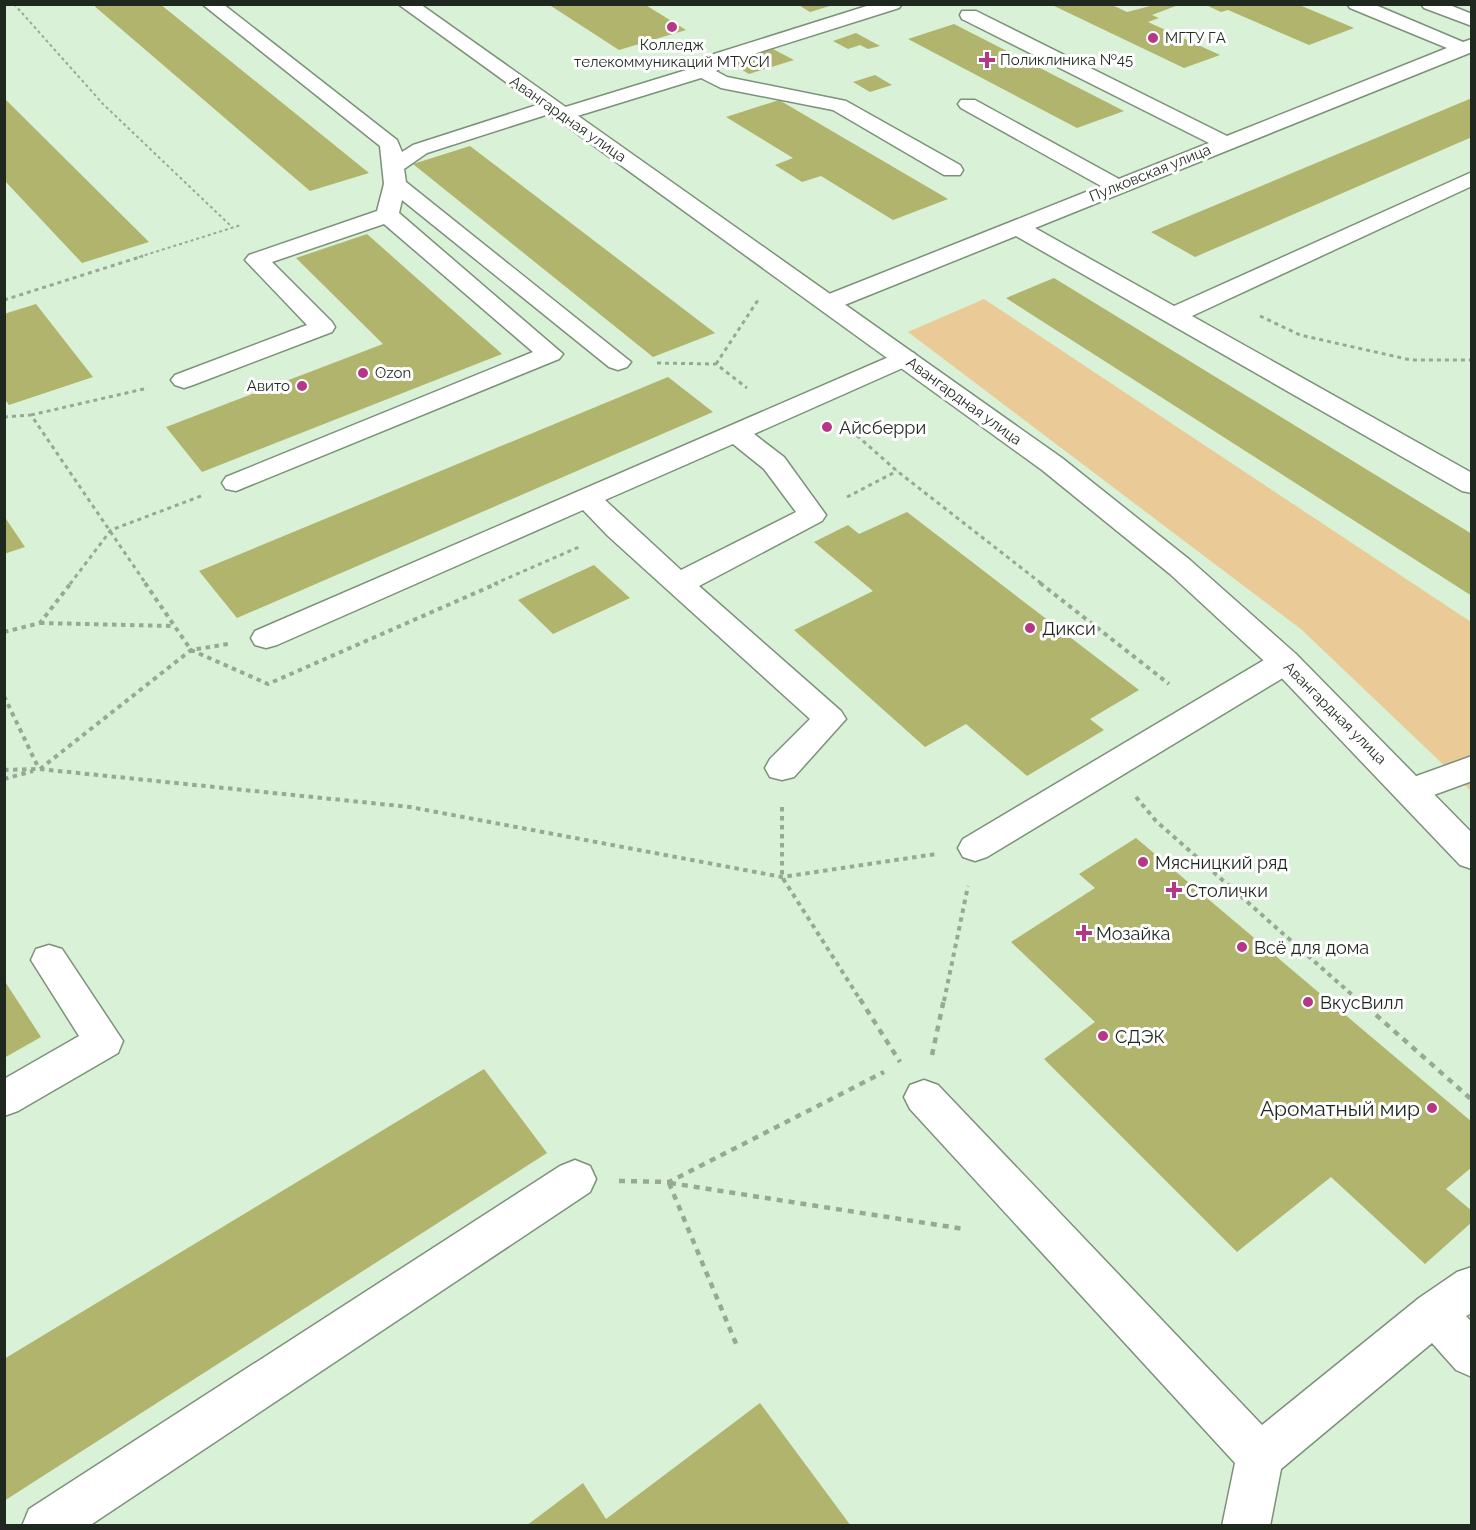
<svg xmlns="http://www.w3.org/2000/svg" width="1476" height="1530" font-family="Raleway,sans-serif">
<rect width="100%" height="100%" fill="#d9f1d6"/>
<path fill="#eaca96" d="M984,299l487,323v169l-169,-161 -394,-298z"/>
<path fill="#b1b46c" d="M92,4h68l209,169 -59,18z
M548,4h96l42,26 -67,20z
M797,4h36v1l-23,7z
M1050,4h60l17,8 31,-8h23l-29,11 7,3 -11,4 72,33 -36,13z
M1213,4h84l57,24 -45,17 -81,-35 -7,2 -13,-6z
M954,24l170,87 -47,17 -169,-89z
M856,33l24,13 -12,3 -8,-4 -12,4 -15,-8z
M773,49l21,11 -45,14 -20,-12z
M875,75l17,10 -22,7 -17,-10z
M4,98l145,144 -67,21 -78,-83z
M1472,98v39l-277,120 -44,-25z
M779,100l169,99 -55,21 -72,-44 -19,6 -27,-17 18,-7 -67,-41z
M470,146l245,187 -62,24 -240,-193z
M367,234l135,120 -300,118 -36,-45 217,-83 -87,-86z
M1054,278l418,256v62l-466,-298z
M36,304l57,73 -84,28 -5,-7v-84z
M668,377l45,35 -476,206 -38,-47z
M907,512l232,178 -49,29 14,11 -77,46 -61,-52 -41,23 -131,-117 79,-39 -59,-49 34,-17 11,9z
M4,516l21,31 -21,7z
M594,565l36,33 -77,36 -35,-34z
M1136,838l336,284v45l-26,22 26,22v11l-47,42 -94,-87 -94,75 -193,-193 51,-37 -84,-80 84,-54 -16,-14z
M4,980l37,57 -37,21z
M484,1069l63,84 -543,348v-142z
M760,1403l91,123h-325l57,-43 23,36z"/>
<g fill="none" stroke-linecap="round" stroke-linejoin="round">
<defs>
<path id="minor" d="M202,4h21l174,136 5,12 11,-7 130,-42h14l2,6 137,-42 18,-13 159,-50h29l-3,4 -171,54 -12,9 11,6 119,24 114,64 3,5 -3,5h-16l-111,-65 -112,-22 -20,-10 -140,43 -7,-2 -2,-6 -125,40 -23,16 2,13 225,180 -4,5 -9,3 -9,-3 -207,-167 -3,13 164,141 -4,5 -323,132 -10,-2 -4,-6 4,-6 307,-125 -149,-128 -112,38 60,60 3,5 -3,5 -139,53 -9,3 -9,-3 -4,-5 4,-5 132,-50 -62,-65 4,-5 128,-44 7,-27 -4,-38z
M1347,4h26l90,38 9,-3v13l-437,176 139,78 298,-134v14l-280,130 280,157v20l-10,-2 -446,-255 -179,72 -9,2 -9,-2 -3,-5 3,-5 282,-112 -140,-78 -3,-4 3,-4h14l144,79 90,-36 -247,-124 -2,-4 2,-4h14l251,125 220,-88 -97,-40z
M1421,4h26l25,10v12l-48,-18z
M905,350l9,3 4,5 -4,5 -160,71 30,23 42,58 -4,6 -123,65 142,125 5,8 -52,58 -12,3 -12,-3 -5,-9 5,-9 40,-40 -202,-183 -25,-26 -306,135 -11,3 -11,-3 -4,-7 4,-7zM733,444l31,25 32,43 -115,58 -76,-70z
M1285,651l11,3 5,8 -5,8 -309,187 -12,4 -12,-4 -5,-9 5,-9 311,-185z
M1472,756v25l-60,22 -12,-3 -5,-9 5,-9z
M49,945l13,4 61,92 -5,12 -100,58 -14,5v-37l75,-43 -48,-76 5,-11z
M924,1080l14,5 324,340 157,-127 38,-26 15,-5v46l-6,3 6,6v55l-16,-7 -24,-27 -151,126 -11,57h-48l13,-63 -325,-354 -6,-12 6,-12z
M575,1160l15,6 6,13 -6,13 -501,334h-67l7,-17 531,-343z"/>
<path id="major" d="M398,4h22l642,454 128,102 106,94 176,179v36l-12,-4 -186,-195 -104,-96 -128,-104z"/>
</defs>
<use href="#minor" stroke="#7c9179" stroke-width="3"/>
<use href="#major" stroke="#7c9179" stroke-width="3"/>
<path stroke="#97a995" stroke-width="2" stroke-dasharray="3 3" stroke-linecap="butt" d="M14,4l89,100 130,124
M139,257l102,-32"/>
<path stroke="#97a995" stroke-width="3" stroke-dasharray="4 4" stroke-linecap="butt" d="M4,300l139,-44
M1260,316l40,19 111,25h61
M657,363l59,1 31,24
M716,364l42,-64
M31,415l117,-27
M4,417l27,-2 115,169
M845,425l52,46 145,113
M847,497l50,-26
M70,584l41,-54 90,-34
M494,584l85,-37"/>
<path stroke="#97a995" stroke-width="4" stroke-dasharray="4.5 4.5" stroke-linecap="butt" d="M145,583l46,67 77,34 230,-101
M1040,583l129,101
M40,623l133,3
M4,632l36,-9 31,-40
M4,696l35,73
M40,769l151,-119 37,-6
M4,770l35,-1 371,38 372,70 154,-23
M4,779l29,-8
M1136,797l20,24 203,180
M782,807v70l79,124
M944,1001l24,-115"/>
<path stroke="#97a995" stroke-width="4.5" stroke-dasharray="6 6" stroke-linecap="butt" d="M860,999l40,63
M1358,999l114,101
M932,1055l12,-56
M619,1181l50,1 215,-110
M669,1183l68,163
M670,1183l294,46"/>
<use href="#minor" fill="#fff" fill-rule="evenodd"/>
<use href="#major" fill="#fff" fill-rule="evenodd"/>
</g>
<g fill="#b53785" stroke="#fff" stroke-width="2">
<circle cx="672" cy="27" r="6"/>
<circle cx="1153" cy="38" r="6"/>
<path d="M984 51h6v6h6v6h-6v6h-6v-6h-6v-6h6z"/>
<circle cx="363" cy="373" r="6"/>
<circle cx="302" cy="386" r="6"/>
<circle cx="827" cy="427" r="6"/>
<circle cx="1030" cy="628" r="6"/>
<circle cx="1143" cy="862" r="6"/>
<path d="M1171 881h6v6h6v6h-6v6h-6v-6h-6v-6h6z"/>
<path d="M1081 924h6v6h6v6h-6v6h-6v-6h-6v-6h6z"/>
<circle cx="1242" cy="947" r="6"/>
<circle cx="1308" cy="1002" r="6"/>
<circle cx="1103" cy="1036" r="6"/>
<circle cx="1432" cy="1108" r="6"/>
</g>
<g text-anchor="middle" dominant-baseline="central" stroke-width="6" stroke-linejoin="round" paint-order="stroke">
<g font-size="15" fill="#1f281e" stroke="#fff" text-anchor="start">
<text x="1165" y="38">МГТУ ГА</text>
<text x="672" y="45" text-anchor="middle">Колледж<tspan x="672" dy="17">телекоммуникаций МТУСИ</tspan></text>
<text x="1000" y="60">Поликлиника №45</text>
<text x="375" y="373">Ozon</text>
<text x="290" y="386" text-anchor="end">Авито</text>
</g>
<g font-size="15" fill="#1f281e" stroke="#fff">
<text transform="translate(568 119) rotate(35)">Авангардная улица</text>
<text transform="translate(1150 173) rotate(-22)">Пулковская улица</text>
<text transform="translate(964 401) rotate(36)">Авангардная улица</text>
<text transform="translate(1335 713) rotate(45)">Авангардная улица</text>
</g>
<g font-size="18" fill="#1f281e" stroke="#fff" text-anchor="start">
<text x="839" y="427">Айсберри</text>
<text x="1042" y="628">Дикси</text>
<text x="1155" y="862">Мясницкий ряд</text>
<text x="1186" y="890">Столички</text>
<text x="1096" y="933">Мозайка</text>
<text x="1254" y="947">Всё для дома</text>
<text x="1320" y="1002">ВкусВилл</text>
<text x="1115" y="1036">СДЭК</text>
</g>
<g font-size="21" fill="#1f281e" stroke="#fff" text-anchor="end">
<text x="1420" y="1108">Ароматный мир</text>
</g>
</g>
<rect width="1476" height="1530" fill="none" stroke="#1f281e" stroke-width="12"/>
</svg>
